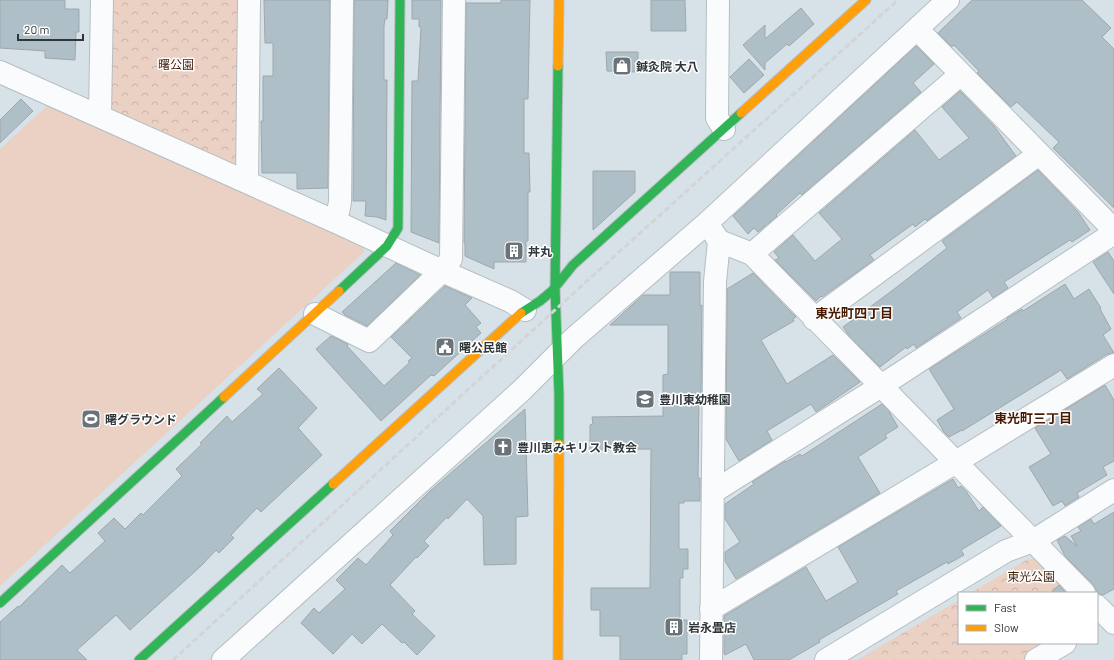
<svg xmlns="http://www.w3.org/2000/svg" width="1114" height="660" font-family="Barlow,'Noto Sans JP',sans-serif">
<defs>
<pattern id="forest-crowns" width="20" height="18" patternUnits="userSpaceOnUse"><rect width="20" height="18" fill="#ebd0c4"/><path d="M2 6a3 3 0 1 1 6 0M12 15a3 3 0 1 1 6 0" fill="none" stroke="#cab3a9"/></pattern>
</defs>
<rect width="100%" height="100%" fill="#d7e2e8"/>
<path fill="url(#forest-crowns)" d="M111,0h128v159l-6,7 -116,-51 -6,-9z
M1028,559h11l34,34h-103z
M959,600v43h94l-28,17h-168z"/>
<path fill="#ebd0c4" d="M48,105l316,137v10l-364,334v-437z"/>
<path fill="#aebfc8" stroke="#9fa7ac" d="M0,0h65v9h14v23h-3l-1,28 -30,-2v-7l-45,-3z
M264,0h66l-2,188 -31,1v-16h-35l-1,-52h2v-45h10v-33h-8z
M354,0h34l-1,19h-2l-1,7v54h3l-1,140 -9,-3 -12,-1 1,-15h-13z
M412,0h29v4l-2,239 -28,-11 1,-151h6l3,-54h-2v-8h-7z
M501,0h29l-2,99h-4v54h5l1,39h-2v49h-2v21h-32v7l-29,-13v-13h-1l2,-240h35z
M651,0h34l1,31h-35z
M972,0h110l29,28 -9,9 12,12v159l-61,-60 6,-6 -42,-40 -6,5 -34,-34 2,-2 -25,-26 -2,2 -14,-14z
M801,8l13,16 -25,22 -2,-2 -22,19v7l-22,-25 22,-20v14z
M916,46l18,18 -21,19 8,9 -119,103 -2,-2 -24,22 1,1 -19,16 -4,-4 -6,6 -15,-18z
M606,52h32v20l-31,-1z
M749,59l15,16 -20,18 -14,-16z
M960,91l34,35 22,30 -89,65 -2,-2 -10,8 -2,-3 -43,31 4,5 -52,37 -1,-1 -5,5 -41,-41 4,-2 -5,-6 19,-17 22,26 27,-22 -23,-26 96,-83 24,30 30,-22 -27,-31z
M21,99l12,12 -33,32v-23z
M1038,170l40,42 12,18 -18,12 -2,-2 -66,42 4,6 -15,10 -5,-8 -31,22 4,6 -45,30 -2,-4 -7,5 -1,-2 -26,20 -30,-30 -7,-10 50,-37 54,-42 -5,-7z
M593,171h42v21l-42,38z
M1108,252l6,9v33l-21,-32z
M396,263l24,12 -53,51 -22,-11 -3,-3z
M670,272h30v34l2,-1 -1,95 -2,-3 -1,81h2v23h-16v2h-5v46h9v20h-5v9h-3v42h7v34h-5v6h-62v-24h-20v-26h-9v-22h59l1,-139 -61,1v-25l3,-1 -1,-7 71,-1v-41l5,-1v-49h-58l33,-30h27z
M753,273l43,44 -3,2 1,2 -33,19 26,44 46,-29 27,27 -44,30 -5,-8 -44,27 5,9 -33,21 -13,-22 1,-150z
M1065,284l9,15 15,-10 12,19 -1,1 11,20 -8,6 11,18 -7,1 -40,25 -6,-9 -99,61v-1l-13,7 -5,-5 -7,-12 17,-11 -25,-40 79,-50 -1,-1 15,-9 1,2z
M445,286l27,12 -7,7 16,18 -5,4 5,6 -47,43 -3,-1 -50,46 -65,-72 15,-13 17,8 -1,2 37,40 26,-24 -2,-1 4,-3 -21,-21z
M279,368l38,40 -19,20 24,27 -61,57 -4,-4 -26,27 3,3 -15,15 -3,-3 -15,16 -71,64 -14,-15 -39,35 10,10h-87v-38l18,-16 1,1 43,-42 8,8 35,-32 -7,-8 16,-15 11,11 16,-16 2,2 39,-39 -6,-7 26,-25 -2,-1 27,-27 5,6 31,-28 -6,-5z
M1105,385l9,15v61l-11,6 4,8 -30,18 2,4 -14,9 -3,-5 -9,5 -24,-39 22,-13 -16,-26z
M882,404l6,6 10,17 -13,8 2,3 -29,19 22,36 -144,86 -11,-18v-9l15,-10 -15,-23v-15l29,-20 -2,-2 33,-21 1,1 14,-8 2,2z
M525,409l3,107 -12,1v47l-32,1 -1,-49 -16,-17 -19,20 -1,-2 -23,24 5,5 -12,12 -1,-1 -26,28 25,26 -3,3 23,22 -18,19 -13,-13 -2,1 -20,-19 -20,20 -10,-10 -19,20 -32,-31 13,-15 5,5 26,-24 -9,-9 22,-22 8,7 27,-30 -3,-4 40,-40z
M953,479l5,9 3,-2 5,5 13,20 4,-4 18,19 -40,24 3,5 -16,9 -1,-2 -51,29 2,3 -79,46 1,2 -31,18h-35l-8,-16 -21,11 -1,-2v-37l82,-49 20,34 32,-19 -20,-35z
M1114,512v77l-11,6 -7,-2v-3l-3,-6 -28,-28 -8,-16 8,-4 12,10 -6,-10 10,-5 -3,-4 13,-8 3,5z
M1059,585l7,8h-15z"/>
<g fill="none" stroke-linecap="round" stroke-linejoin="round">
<defs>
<path id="street" d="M718,0l-1,118 7,11
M917,29l197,201
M0,72l336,150 106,49 68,30 15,9
M100,116l2,-116
M247,182l2,-182
M336,222l4,-20 2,-202
M707,223l12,18 33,13 332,339
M752,254l209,-180
M315,314l54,27 73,-70 9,-12 3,-259
M814,319l225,-165
M713,492l168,-106 233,-153
M1097,606l17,17
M711,609l245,-147 158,-97
M223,660l299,-270 52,-52 133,-115 241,-223
M711,660l4,-378 4,-41
M826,660l180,-109 27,-10 81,-51
M1036,660l29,-17"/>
<path id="fast" d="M558,66l-3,222 4,107v49
M339,291l48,-45 11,-18 2,-228
M521,313l19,-12 12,-10 21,-26 168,-152
M0,603l224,-206
M139,660l194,-176"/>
<path id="slow" d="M558,66l1,-66
M741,113l125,-113
M224,397l115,-106
M333,484l188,-171
M558,660l1,-216"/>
</defs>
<use href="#street" stroke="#b6bec2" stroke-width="24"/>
<use href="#fast" stroke="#b6bec2" stroke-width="11"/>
<use href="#slow" stroke="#b6bec2" stroke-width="11"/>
<use href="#street" stroke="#f9fbfc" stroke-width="22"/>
<use href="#fast" stroke="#30b455" stroke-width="9"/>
<use href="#slow" stroke="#ff9f0a" stroke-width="9"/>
<path stroke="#d2d4d6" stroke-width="3" stroke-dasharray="6 3" stroke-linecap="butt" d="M173,660l383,-351 342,-309"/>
</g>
<defs>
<symbol id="shop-square" viewBox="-11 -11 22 22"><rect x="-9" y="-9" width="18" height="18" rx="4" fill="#6a7378" stroke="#fff"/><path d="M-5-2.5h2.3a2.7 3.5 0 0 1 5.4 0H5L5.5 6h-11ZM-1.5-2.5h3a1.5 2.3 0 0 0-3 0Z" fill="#fff"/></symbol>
<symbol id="building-square" viewBox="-11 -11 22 22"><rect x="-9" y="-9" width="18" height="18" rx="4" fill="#6a7378" stroke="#fff"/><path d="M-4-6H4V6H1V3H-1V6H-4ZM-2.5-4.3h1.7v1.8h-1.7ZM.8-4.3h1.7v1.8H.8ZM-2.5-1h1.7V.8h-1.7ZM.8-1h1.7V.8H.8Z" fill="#fff"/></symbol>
<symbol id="civic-square" viewBox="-11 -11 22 22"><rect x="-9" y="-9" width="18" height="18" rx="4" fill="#6a7378" stroke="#fff"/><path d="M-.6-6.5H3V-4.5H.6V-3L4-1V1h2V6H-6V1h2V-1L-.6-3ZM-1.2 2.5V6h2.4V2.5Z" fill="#fff"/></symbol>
<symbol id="school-square" viewBox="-11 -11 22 22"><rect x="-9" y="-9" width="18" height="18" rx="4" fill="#6a7378" stroke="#fff"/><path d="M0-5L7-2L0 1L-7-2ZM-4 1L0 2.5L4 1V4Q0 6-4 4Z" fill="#fff"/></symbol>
<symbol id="stadium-square" viewBox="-11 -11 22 22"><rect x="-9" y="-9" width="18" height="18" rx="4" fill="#6a7378" stroke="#fff"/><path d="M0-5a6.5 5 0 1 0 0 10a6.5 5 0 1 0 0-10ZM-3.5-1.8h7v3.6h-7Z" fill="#fff"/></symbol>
<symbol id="church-square" viewBox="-11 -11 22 22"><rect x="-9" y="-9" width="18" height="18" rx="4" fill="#6a7378" stroke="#fff"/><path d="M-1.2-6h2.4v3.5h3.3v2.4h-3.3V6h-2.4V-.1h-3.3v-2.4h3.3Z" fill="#fff"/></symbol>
</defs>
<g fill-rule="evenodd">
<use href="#shop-square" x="611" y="55" width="22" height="22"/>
<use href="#building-square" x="503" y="240" width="22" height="22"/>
<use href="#civic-square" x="434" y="336" width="22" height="22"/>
<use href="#school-square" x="634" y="388" width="22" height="22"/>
<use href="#stadium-square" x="80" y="408" width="22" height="22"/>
<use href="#church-square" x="492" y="436" width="22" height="22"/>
<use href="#building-square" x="663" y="616" width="22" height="22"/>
</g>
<g text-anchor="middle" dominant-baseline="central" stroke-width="3" stroke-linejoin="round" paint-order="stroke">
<g font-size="12" fill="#451f0c" stroke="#fff">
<text x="176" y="64">曙公園</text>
<text x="1031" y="576">東光公園</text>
</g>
<g font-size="12" font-weight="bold" fill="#30373b" stroke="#fff" text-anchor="start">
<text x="636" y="66">鍼灸院 大八</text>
<text x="528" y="251">丼丸</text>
<text x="459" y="347">曙公民館</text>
<text x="659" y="399">豊川東幼稚園</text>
<text x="105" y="419">曙グラウンド</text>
<text x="517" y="447">豊川恵みキリスト教会</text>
<text x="688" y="627">岩永畳店</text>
</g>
<g font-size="13" font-weight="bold" fill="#481a00" stroke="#fff">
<text x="854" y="313">東光町四丁目</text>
<text x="1033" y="418">東光町三丁目</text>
</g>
</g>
<rect x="958" y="592" width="140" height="52" fill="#ffffff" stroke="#acafb1"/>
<rect x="966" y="605" width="20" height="6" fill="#30b455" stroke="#acafb1"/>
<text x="994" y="612" font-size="12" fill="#30373b">Fast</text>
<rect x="966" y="625" width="20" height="6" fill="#ff9f0a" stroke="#acafb1"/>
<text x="994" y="632" font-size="12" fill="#30373b">Slow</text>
<path d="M18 34v6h65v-6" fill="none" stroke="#30373b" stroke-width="2"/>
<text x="24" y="34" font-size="12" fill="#30373b" stroke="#ffffff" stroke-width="3" paint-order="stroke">20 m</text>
</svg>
